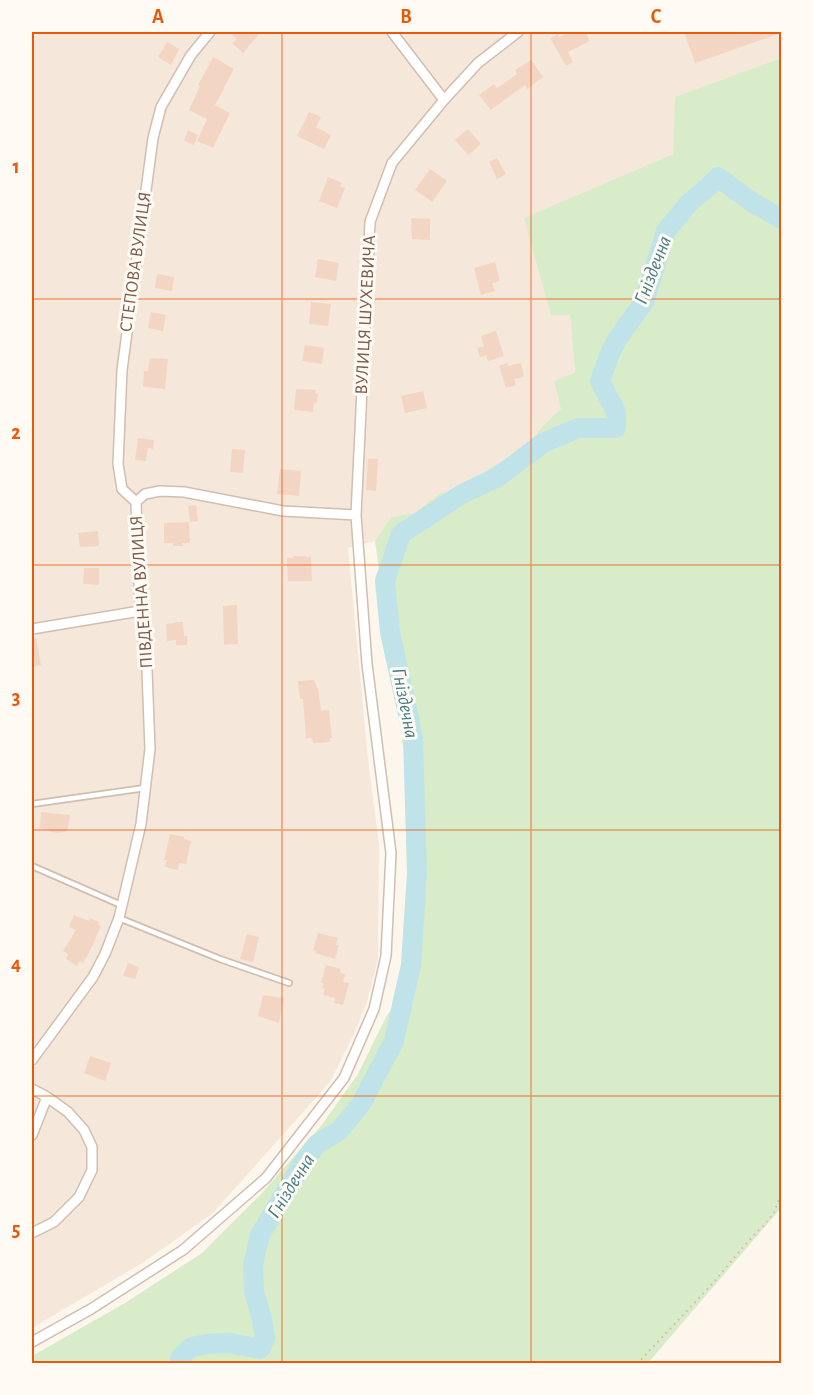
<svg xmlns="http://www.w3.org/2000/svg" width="813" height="1395" font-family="'Alegreya Sans',sans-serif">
<rect width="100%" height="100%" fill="#fdf6ec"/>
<path fill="#f5e8da" d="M32,32h749v26l-105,39 -3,57 -148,64 45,97 5,59 -14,35 -18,16 -18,24 -34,18 -34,23 -17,3 -25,20 -24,4 -16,24 -27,7 20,212 11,84 -1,115 -11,43 -13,32 -24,48 -117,131 -69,49 -112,66z"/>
<path fill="#d8ecc9" d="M781,58v1150l-133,155h-616v-7l93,-53 77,-50 58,-58 61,-69 37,-52 29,-59 24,-28 12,-67 1,-97 -4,-32 -13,-28 -5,-23 7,-31 -7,-26 -9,-12 7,-34 -15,-25 -10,-71 16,-24 24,-4 25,-20 18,-3 33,-23 34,-18 18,-24 18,-16 -7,-28 21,-8 -5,-58h-19l-27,-97 149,-64 2,-57z"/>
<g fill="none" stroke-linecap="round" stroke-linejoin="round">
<path stroke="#bfe3e8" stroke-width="20" d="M180,1364v-6l11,-11 16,-3 22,-1 31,6 5,-11 -3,-18 -8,-29 -1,-26 7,-30 44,-74 13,-17 22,-13 22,-27 33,-63 17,-76 6,-92 -4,-136 -23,-105 -5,-51 16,-47 61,-40 36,-17 45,-34 35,-15h38v-16l-16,-31 10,-28 8,-15 26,-36 22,-71 23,-28 20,-17 9,-9 35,26 29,16"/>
</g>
<path fill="#f3d5c3" d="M229,32h32l-18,21 -11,-10 5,-4z
M570,32h15l5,9 -22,11 5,10 -7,4 -16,-28 8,-4 1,3z
M684,32h96l1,1 -86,30z
M167,42l12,7 -8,16 -13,-8z
M213,57l21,12 -19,36 15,8 -17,35 -16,-7 10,-22 -18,-9 11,-24 -2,-1z
M531,60l12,17 -16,12 -2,-4 -34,25 -12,-15 15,-11 3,4 20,-14 -2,-4z
M309,112l12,5 -5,10 15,8 -7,14 -27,-13z
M468,129l13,15 -13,11 -13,-15z
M188,130l10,5 -4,10 -10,-4z
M497,158l9,16 -9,5 -8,-17z
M430,169l17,12 -15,21 -17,-12z
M328,177l14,6 -2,3 5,2 -8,20 -18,-7z
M411,218l19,1v21l-18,-1z
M318,259l21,4 -3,18 -21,-4z
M495,262l5,19 -8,2 3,8 -14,4 -7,-27z
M157,274l17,3 -2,14 -17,-3z
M311,302l20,2 -3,22 -19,-2z
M151,312l15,3 -3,16 -15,-3z
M496,331l8,25 -16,5 -2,-6 -6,2 -3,-9 7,-2 -3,-10z
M305,345l19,3 -2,16 -20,-3z
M150,358l18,1 -3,30 -22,-2 1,-16h4z
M508,363v3l13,-3 3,14 -10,2 2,6 -10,3 -7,-22z
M296,389l20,1 -1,3 3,1 -1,8 -3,1 -1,9 -19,-2z
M423,391l4,17 -22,5 -4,-17z
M138,438l16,2 -1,9 -5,-1 -2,13 -11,-1z
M232,449l13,1 -2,23 -13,-1z
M368,459h10l-2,32 -10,-1z
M280,469l21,2 -2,25 -22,-2z
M196,505l2,16 -8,1 -2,-16z
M189,522l1,21h-8l1,3h-10v-3h-9v-20z
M98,531l1,15 -19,1 -2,-14z
M293,556l18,1 1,24h-24l-1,-23h6z
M84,568h15v17l-16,-1z
M237,605l1,39 -14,1 -1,-39z
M175,622h8l1,14h3v9h-11v-5l-9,1 -1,-17 9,-1z
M36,638l5,27 -9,2v-28z
M314,680l3,8h1l3,23 8,-1 3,28h-2l1,4 -18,1 -1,-5h-6l-3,-39h-3l-2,-18z
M41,812l29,3 -2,13 -3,4 -7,1 -6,-1 -3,-2 -9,-1z
M170,834l14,3v2l7,2 -5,23 -7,-1 -1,7 -13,-3 2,-7h-3z
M74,915l15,6 1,-3 9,4 -1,3 3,1 -11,25 -7,12 -3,-2 -3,5 -11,-7 2,-5 -5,-3 13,-21 -7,-3z
M318,933l20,5 -2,7h3l-4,14 -20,-6 1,-2 -3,-1z
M247,934l12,3 -6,25 -13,-3z
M128,963l11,4 -4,12 -12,-3z
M326,965l15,4 -1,3 5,3 -2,7 6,1 -6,22 -9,-2 1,-5 -12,-3 2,-6 -3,-1 1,-5h-2z
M263,995l21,3 -5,25 -21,-7z
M90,1056l21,7 -6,18 -21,-8z"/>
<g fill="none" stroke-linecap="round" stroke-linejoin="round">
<defs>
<path id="service" d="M32,804l113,-16
M32,866l89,39
M119,918l101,41 69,24"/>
<path id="minor" d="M392,32l52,68
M136,502l-14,-13 -4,-25 4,-94 31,-232 8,-31 30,-52 19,-23
M32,629l108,-18
M32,1060l61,-83 12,-23 14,-36 22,-94 9,-75 -3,-78 -7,-60 -4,-109 9,-8 15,-3 24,1 99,19 73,4
M32,1089l15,8 21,15 16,18 8,17v23l-13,27 -25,25 -22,11
M32,1135l15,-38
M32,1342l59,-33 92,-59 83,-72 78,-100 30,-69 12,-53 5,-103 -24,-189 -11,-149 14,-293 22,-59 52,-63 34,-37 40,-31"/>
</defs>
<use href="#service" stroke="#d1beb0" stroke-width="8"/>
<use href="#minor" stroke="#d1beb0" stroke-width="12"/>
<path stroke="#d9b8a5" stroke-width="2" stroke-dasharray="1.5 4.5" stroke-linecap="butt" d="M637,1364l76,-81 31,-37 20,-21 10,-12 8,-23"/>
<use href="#service" stroke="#fff" stroke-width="4.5"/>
<use href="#minor" stroke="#fff" stroke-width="9"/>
</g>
<path fill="none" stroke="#e8590c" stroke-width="1.5" stroke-opacity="0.55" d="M282,32v1332M531,32v1332M32,299h750M32,565h750M32,830h750M32,1096h750"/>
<g text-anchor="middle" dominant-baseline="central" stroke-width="6" stroke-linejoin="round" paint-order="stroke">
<g font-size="18" fill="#7a5c4d" stroke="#fffaf3">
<text transform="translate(136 262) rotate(-82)">СТЕПОВА ВУЛИЦЯ</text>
<text transform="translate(366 315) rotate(-87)">ВУЛИЦЯ ШУХЕВИЧА</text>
<text transform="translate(142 592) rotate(-94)">ПІВДЕННА ВУЛИЦЯ</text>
</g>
<g font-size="20" font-style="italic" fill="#437c86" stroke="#fffaf3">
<text transform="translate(653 270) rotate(-69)">Гніздечна</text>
<text transform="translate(405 703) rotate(79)">Гніздечна</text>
<text transform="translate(291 1186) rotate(-58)">Гніздечна</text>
</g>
</g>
<rect width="813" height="1395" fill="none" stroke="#fffaf3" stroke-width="66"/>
<rect x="33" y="33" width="747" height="1329" fill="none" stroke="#e8590c" stroke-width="2"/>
<g font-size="20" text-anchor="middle" font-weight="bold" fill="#e8590c">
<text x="158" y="23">A</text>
<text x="406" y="23">B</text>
<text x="656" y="23">C</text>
<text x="16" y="173">1</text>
<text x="16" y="439">2</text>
<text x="16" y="704">3</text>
<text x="16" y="970">4</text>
<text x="16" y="1236">5</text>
</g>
</svg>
